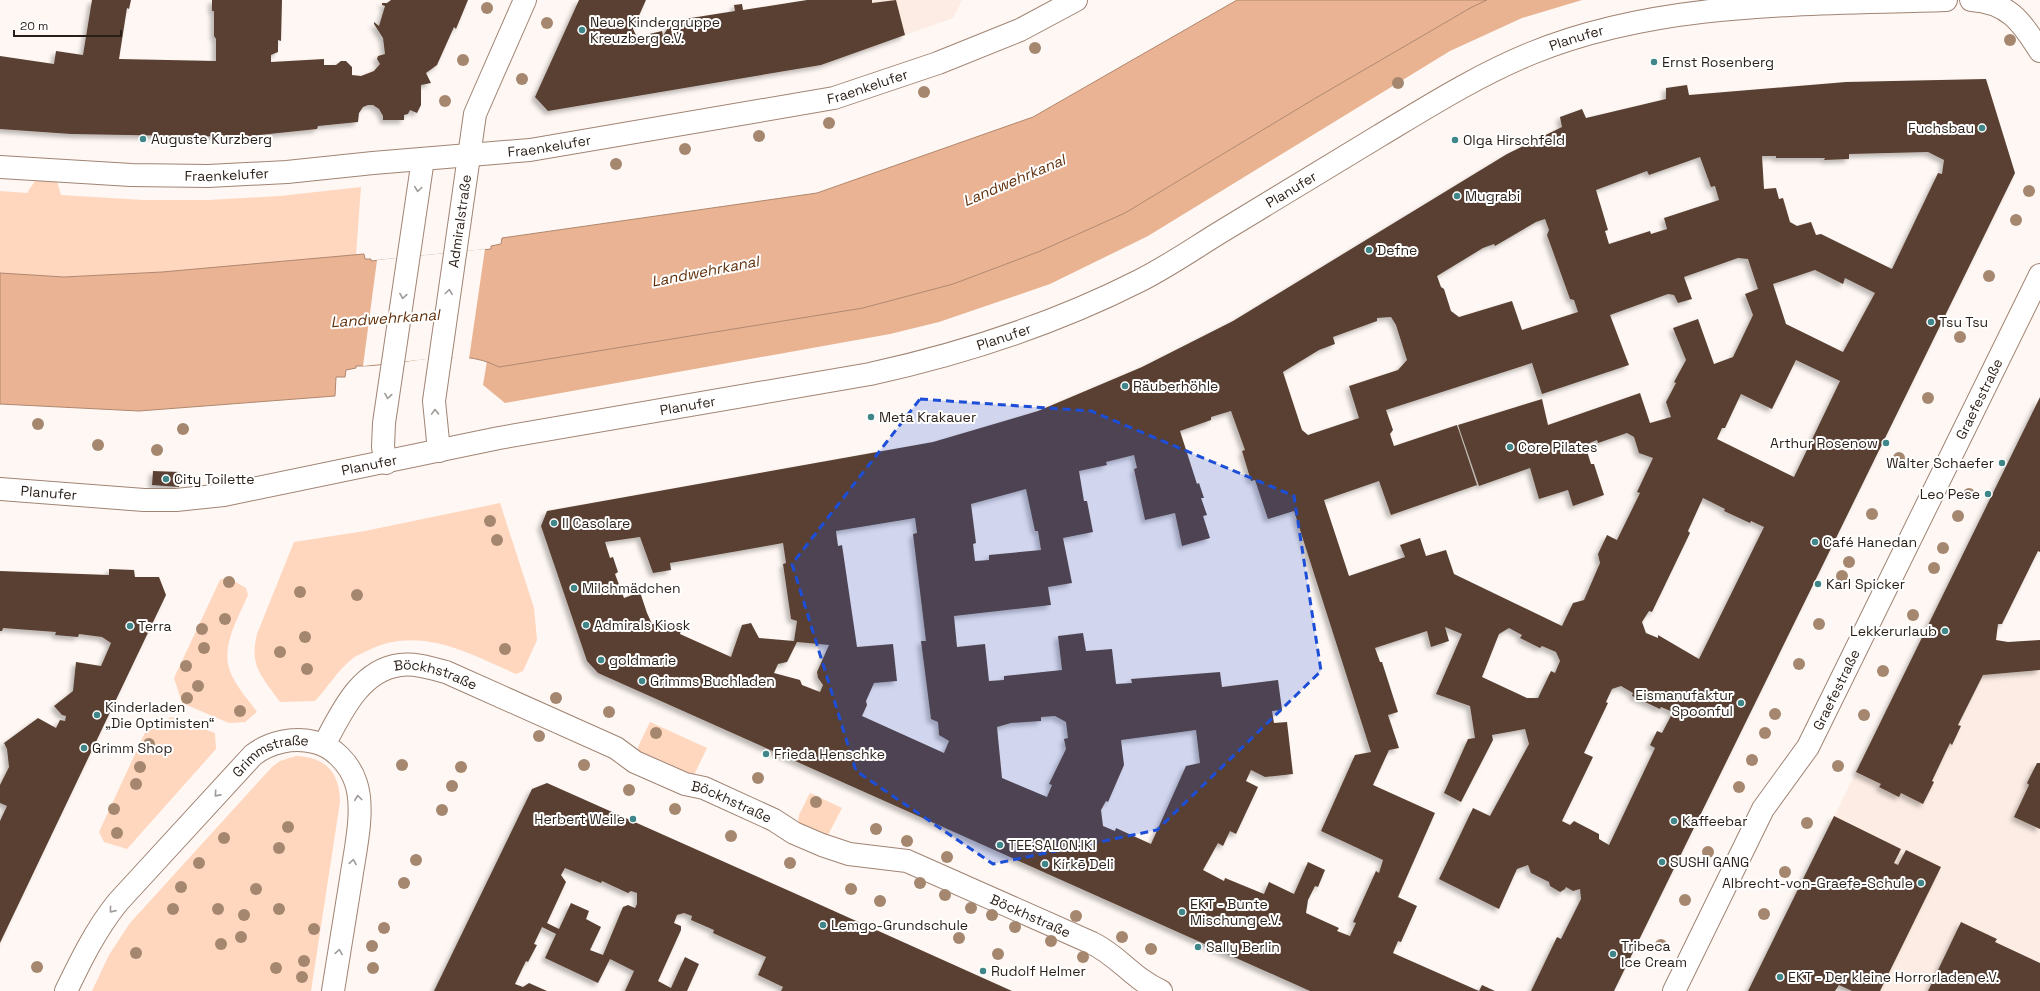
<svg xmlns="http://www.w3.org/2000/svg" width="2040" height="991" font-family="'Space Grotesk',sans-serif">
<defs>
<filter id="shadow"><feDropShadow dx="-3.5" dy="3.5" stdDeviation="2" flood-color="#0004"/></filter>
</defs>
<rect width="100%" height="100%" fill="#fef7f3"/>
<path fill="#fcece3" d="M809,0h153l-9,18 -132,47z
M2040,670v321h-188l-83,-41 131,-268z"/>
<path fill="#ffd6be" d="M35,181h22l4,14 82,5h66l71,-4 81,-9 -5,68 -194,17 -98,5 -64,-4v-82l27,2z
M500,503l34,105 3,32 -14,31 -7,3c-46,-20 -96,-49 -147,-24 -5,2 -11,5 -16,8 -17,14 -24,28 -38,43l-35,1c-18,-26 -31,-35 -23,-68l37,-92 71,-11z
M227,577l19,11 2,7c-9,21 -24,46 -20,69 3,17 19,34 29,48l-12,10 -16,1 -47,-20 -8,-25 46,-98z
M172,717l43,16 1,16 -89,100 -23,-7 -5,-10 49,-106z
M650,722l57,26 -13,27 -2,1 -54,-24v-5z
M296,756c30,1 44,17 44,46l-29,189h-219l17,-36 21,-32 142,-156 8,-6z
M810,793l32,15 -14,27 -30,-12 1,-8z"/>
<path fill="#e9b392" d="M1487,0h95l-60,18 -72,33 -302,185 -98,48 -111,38 -49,12 -385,69 -22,-18 4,-24 12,6 364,-59 90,-24 85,-32 87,-39 189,-114 158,-92z"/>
<path fill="#eab393" stroke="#b0876e" d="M1237,0h250l-15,7 -158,92 -189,114 -87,39 -85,32 -90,24 -364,59c-44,-23 -97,0 -143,-1v2l-10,2 -1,7h-9l-1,19 -196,15 -139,-7v-131l64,4 98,-5 202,-18 1,5h6v2l120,-12v-3l10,-2 1,-6 315,-45 216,-76z"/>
<path fill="#fef7f3" d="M485,249l-16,110 -23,-2 -83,9 14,-106z"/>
<path fill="#5a4132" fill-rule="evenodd" filter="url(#shadow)" d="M92,0h39l-2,9 -2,-1 -8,51 97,2v-22l-2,-3v-25h-2v-11h70l-1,41 -3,-1v12l-7,3v7l53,-3v6h12l5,-4h5l6,6v8l9,1 13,-5 6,-7 -3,-5 1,-3 7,-2 -2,-16 -9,-14v-2l5,4 6,-20 -3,-1v-2h5l4,-3h77l-12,29 -2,-2 -17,38 -11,8 5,10 -10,2v20l-4,8 -7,-3 -2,4 -4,1v5h-21v-4l-4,-7 -6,-4h-5l-5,2 -4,6 -1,9 -40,4 -1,3 -77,8 -169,-3 -71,-5v-73l54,8 2,-13 27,4z
M579,0h67l-13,29 4,8 25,-6 1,5 9,-15 63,-10 -1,-6 8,-1 1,6 64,-10h65v3l24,-3 9,35 -84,30 -273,46 -13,-14z
M1986,79l29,94 -401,818h-83l26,-54 4,2 20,-40 -1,-10 -7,2 -7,-4 -1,2 -5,3 -10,-6 -1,-4 -18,-9 -3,-8 -11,4 -18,40 -60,-30 34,-71 17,8 39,-72 -4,-15 -33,6 1,5 -32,62 -17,-9 24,-54 7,-1 -5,-32 -34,-12 26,-60 -17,-7 4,14 -18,6 -4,-16 -52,17 5,14h2l16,50 -10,3 11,33 -10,2 -16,35 62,28 -37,84 19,9 -16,36 -3,-1 -5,12 86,38 3,-6 13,6h-185l-712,-318 -11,-12 -46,-135 6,-15 386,-69 105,-31 104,-44 91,-46 274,-167 55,-27 -2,-10 22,-8 4,9 80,-19v-11l21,-3 2,10 157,-13zM1928,152l16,8 -2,14 -4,-1 -46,96 -71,-35 -5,1 -5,-13 -14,4 -7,-4 -7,-24 -4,1 -3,-11 -12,1 -2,-33h14v2h49l-1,2 25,-1v-5zM1700,157l11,30 4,-1 4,14 -55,18 3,11 -16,5 -1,-3 -41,13 -4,-13 3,-1 -12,-40 51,-19 2,4zM1545,219l4,11 -2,5 23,64 4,1 4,12 -56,18 -10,-29 -53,16 -8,-6 -7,-22 -3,-2 -4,-11 46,-28 11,-4 1,2 41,-24zM1738,258l10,1 10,30 -13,5 8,21 -20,42 -19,7 -16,-45 -25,9 13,32 -12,22 2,1 -10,19 5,15 -21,6 -10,-30 -92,32 -6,-26 -84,26 21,61 51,-18 9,31 29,-9 5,16 31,-11 -10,-31h-3l-6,-19 12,-5 1,3 29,-10 7,4 5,16 14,5 -16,34 3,1 -23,47 -10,-5 -9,19 2,9 -16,37 -11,3 -11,23 -108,-52 -8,-24 -20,6 -6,-18 -20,7 5,12 -56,19 -25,-76 55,-19 12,34 86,-30 -20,-60 -63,21 -4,-12 3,-4 -7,-20 146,-47 10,31 87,-29 -19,-50 58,-21 6,1 4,8 14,-4 -8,-22zM1815,270l28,14 2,-6 30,15 -32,59 -57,-28 -13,-40zM1391,317l5,8 11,35 -9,10 -49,16 10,32 -51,17 -6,-5 -19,-58 36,-22 16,-6 -2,-7 44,-16v-3zM1796,360l44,21 -46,96 -77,-38 5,-11h3l16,-34 31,15zM1231,411l14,39 -3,1 9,30 4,-1 13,39 26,-8 77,241 -16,3 -34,76 62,29 -4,13 -3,-2 -23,51 3,1 -6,13 -13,-5 2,-3 -33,-15 2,-13 7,-14 3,1 7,-17 -17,-8 -14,32 -25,-12 -5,12 -39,-16 -1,3 -21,-11 15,-27 5,3 7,-15 6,3 22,-47 -12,-6 5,-11 14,7 28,-3 -6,-52 -13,1 -2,-12 10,-1 -4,-30 -56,7 -2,-15 -89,7 1,4 -16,1 -4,-35 -26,2 -3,-18 -25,3 4,34 -58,6v4l-15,1 -4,-37 -28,3 -3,-31 97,-11 -3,-18 24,-4 -9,-45 30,-6 -6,-31h-3l-5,-30 28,-6 -1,-3 28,-7 3,13 -3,1 11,51 30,-7 7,33 28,-8 -7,-22 4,-1 -6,-17h3l-5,-15 -2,1 -17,-53 31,-11v-3zM1026,489l9,42h3l3,19 -52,5v5l-14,1 -2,-17 3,-1 -5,-39zM1703,498l22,11 -1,2 26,12 1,-2 13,6 -65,132 -41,-24v3l-12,-5 -4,-11 7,-11 3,1 38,-79 -2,-2zM915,518l2,15 -4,1 13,107h-5l10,78 7,3 1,13 10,6 -5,12 -82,-37 5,-11 -1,-4 8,-18 23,-2 -4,-37 -36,3 -15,-102 -4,1 -2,-15zM640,537l13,36 18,-3 -1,-7 113,-20 3,20 -3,1 8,55 6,2 -3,20 -35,-3 -8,-15 -9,2 -11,32 -51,-23 2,-10h-30l-5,-11 -7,-21 -16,6 -9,-24 3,-2 -5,-15 -3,1 -5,-16zM1509,628l13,7 -2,3 20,10 2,-2 14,6 4,9 -5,12 -4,-2 -13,27h-11l-45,-21 17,-43zM797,642l32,3 -12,27 1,6 5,7 -3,7 -18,-7 -2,-5 -26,-7 4,-9 9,-2zM1621,686l12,7 -1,3 28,13 1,-2 12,5 -11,21 -5,-2 -7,14 5,3 -46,97 -10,-6v-5l-25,-13 -4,4 -8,-4 31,-64 -9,-4 24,-50 -2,-1 6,-13zM1055,716l11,6 2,16 -4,1 2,10 -17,35 3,1 -5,12 -45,-19 -5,-51 14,-4 30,-2v-4zM1196,730l4,33 -14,3 -35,78 -35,-16 -1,3 -12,-5 -2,-16 5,-9 2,1 16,-37 -3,-25z
M2040,397v155l-2,-1 -36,73h-4l-2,16 12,2 32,-2v30l-57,5 -25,50 3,1 -9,19 -2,-2 -18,38 2,1 -11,22 -22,-11 -2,4 -20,-10 2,-3 -25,-12z
M153,471l27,1 -1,15 -27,-2z
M109,569l25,1 1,7h24l7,18 -166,348v-122l7,-15 -7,-3v-18l9,-18 -2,-18 -3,-6 34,-25 18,10 4,-8 5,1 1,-5 -4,-1 -8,-9 19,-15 3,-29 25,4 10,-23 -9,-6 -23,-3 -1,3 -23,-2 1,-3 -53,-4 -1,3h-2v-60l109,4z
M2037,763h3v66l-26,-12 15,-32 -2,-2z
M547,783l247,110 218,98h-231l2,-4 -25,-12 8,-18 -53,-24 1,-3 -23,-10 1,-4 -8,-3 -7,2 -3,8 7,3v4l-23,51 13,7 14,-31 14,7 -12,27h-62l9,-20 -24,-12 -12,24 -53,-25 11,-24 -14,-7 -8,17 3,1 -9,17 -2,-1 -11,23 8,3 6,-4 18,8h-113l98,-202zM565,868l36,15 1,-2 26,12 3,-2 6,2v11l-2,4 -7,-3 -5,2 -20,48 -13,-5 11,-23 -15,-8 3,-8 -18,-8 -12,26 -12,-6 19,-41 -5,-7z
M1834,816l67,33 -7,14 4,2 8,-15 35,17 -61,124h-28l-13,-6 -4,6h-87z
M1961,922l36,17 -2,3 45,21v28h-112z"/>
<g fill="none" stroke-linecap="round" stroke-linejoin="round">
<defs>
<g id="minor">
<path d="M1971,0c37,2 51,22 69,51"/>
<path id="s1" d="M0,167l131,8 77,1 79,-4 86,-9 157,-13 304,-52 104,-35 82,-33 56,-30"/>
<path id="s2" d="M439,451l-5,-50 41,-287 50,-114"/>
<path d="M386,463l-3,-16 1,-24 39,-264"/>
<path id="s3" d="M0,489l144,11h32l48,-5 275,-57 371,-64c91,-20 186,-51 269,-93 28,-14 54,-32 80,-48 53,-32 106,-64 160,-97 50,-30 99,-61 153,-83 130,-53 276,-48 414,-53"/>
<path id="s4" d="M324,745c17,-32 36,-75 76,-80 15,-2 31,3 46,7l170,76 19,14 50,22 19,4 70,32 20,13 28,12 27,9 58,7 185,82c27,13 41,36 69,48"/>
<path id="s5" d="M66,991c15,-31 30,-62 52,-89l135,-147c17,-13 40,-18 61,-13 19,4 36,22 42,41 9,27 -1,68 -5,96 -6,38 -12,75 -18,112"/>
<path id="s6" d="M1674,991l89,-182 45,-62 232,-472"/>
</g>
</defs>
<use href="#minor" stroke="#a08474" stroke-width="24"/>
<use href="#minor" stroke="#fff" stroke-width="22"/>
</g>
<g fill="#a58770">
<circle cx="487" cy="8" r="6"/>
<circle cx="547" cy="23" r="6"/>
<circle cx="2010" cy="40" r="6"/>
<circle cx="1035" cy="48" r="6"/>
<circle cx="463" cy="60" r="6"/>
<circle cx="522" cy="79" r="6"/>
<circle cx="1398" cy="83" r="6"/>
<circle cx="924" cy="92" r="6"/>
<circle cx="445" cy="101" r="6"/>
<circle cx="829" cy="123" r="6"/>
<circle cx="759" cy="136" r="6"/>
<circle cx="685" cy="149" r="6"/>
<circle cx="616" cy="164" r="6"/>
<circle cx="2029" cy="191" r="6"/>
<circle cx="2016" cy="220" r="6"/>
<circle cx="1989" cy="276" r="6"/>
<circle cx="1960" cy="337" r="6"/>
<circle cx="1928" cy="398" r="6"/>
<circle cx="38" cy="424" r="6"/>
<circle cx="183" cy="429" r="6"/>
<circle cx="98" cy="445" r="6"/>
<circle cx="157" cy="450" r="6"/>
<circle cx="1899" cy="458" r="6"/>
<circle cx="1969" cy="494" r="6"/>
<circle cx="1872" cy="514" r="6"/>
<circle cx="1958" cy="516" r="6"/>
<circle cx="490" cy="521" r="6"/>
<circle cx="497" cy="540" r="6"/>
<circle cx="1943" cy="548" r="6"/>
<circle cx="1849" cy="562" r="6"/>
<circle cx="1934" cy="568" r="6"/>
<circle cx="1842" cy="576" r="6"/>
<circle cx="229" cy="582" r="6"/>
<circle cx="300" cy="592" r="6"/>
<circle cx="357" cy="595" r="6"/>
<circle cx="1913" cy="615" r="6"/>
<circle cx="225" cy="619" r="6"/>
<circle cx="1819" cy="624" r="6"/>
<circle cx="202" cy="629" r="6"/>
<circle cx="305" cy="637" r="6"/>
<circle cx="204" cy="648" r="6"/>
<circle cx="505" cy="649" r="6"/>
<circle cx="280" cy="652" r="6"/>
<circle cx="1799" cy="664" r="6"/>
<circle cx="186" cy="666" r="6"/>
<circle cx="307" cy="669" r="6"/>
<circle cx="1883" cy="671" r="6"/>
<circle cx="198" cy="686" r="6"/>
<circle cx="187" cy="698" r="6"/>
<circle cx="556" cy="698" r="6"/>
<circle cx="240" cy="711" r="6"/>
<circle cx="609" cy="712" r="6"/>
<circle cx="1775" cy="714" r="6"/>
<circle cx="1864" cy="715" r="6"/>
<circle cx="656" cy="733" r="6"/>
<circle cx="1765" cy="733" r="6"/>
<circle cx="539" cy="736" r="6"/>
<circle cx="149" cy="744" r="6"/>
<circle cx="1752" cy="760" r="6"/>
<circle cx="402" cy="765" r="6"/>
<circle cx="584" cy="765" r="6"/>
<circle cx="1838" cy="766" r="6"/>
<circle cx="140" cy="767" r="6"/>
<circle cx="461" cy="767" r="6"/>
<circle cx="758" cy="778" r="6"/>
<circle cx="136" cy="784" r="6"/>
<circle cx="452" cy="786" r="6"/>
<circle cx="1739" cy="787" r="6"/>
<circle cx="629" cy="790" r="6"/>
<circle cx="816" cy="802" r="6"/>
<circle cx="114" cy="809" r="6"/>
<circle cx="675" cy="809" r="6"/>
<circle cx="442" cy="810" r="6"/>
<circle cx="1807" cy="823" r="6"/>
<circle cx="288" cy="827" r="6"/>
<circle cx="876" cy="829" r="6"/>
<circle cx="117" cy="833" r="6"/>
<circle cx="731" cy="836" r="6"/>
<circle cx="224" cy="838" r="6"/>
<circle cx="907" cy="841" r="6"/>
<circle cx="279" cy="848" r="6"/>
<circle cx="1708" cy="852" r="6"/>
<circle cx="947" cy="857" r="6"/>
<circle cx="416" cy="860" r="6"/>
<circle cx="199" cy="863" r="6"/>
<circle cx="790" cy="863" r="6"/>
<circle cx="1785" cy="872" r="6"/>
<circle cx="404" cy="883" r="6"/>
<circle cx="920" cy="883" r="6"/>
<circle cx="181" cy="887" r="6"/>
<circle cx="256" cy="889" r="6"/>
<circle cx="851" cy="889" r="6"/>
<circle cx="945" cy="895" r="6"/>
<circle cx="1685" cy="900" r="6"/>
<circle cx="880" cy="901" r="6"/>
<circle cx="971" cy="908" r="6"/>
<circle cx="173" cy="909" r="6"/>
<circle cx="218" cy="909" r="6"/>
<circle cx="279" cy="909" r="6"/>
<circle cx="1764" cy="914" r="6"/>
<circle cx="244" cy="915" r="6"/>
<circle cx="992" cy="915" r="6"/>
<circle cx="1076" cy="916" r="6"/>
<circle cx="1015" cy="927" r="6"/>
<circle cx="384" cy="928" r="6"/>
<circle cx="314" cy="929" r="6"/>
<circle cx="241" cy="937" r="6"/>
<circle cx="1122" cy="937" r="6"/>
<circle cx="959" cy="938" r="6"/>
<circle cx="1051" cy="941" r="6"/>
<circle cx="221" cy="944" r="6"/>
<circle cx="1661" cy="945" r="6"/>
<circle cx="372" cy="946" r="6"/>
<circle cx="1151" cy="949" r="6"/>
<circle cx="136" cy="953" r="6"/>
<circle cx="998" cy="954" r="6"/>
<circle cx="1083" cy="957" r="6"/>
<circle cx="304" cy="961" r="6"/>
<circle cx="37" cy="967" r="6"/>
<circle cx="276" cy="968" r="6"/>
<circle cx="373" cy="968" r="6"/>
<circle cx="302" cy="977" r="6"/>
</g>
<defs><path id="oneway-chevron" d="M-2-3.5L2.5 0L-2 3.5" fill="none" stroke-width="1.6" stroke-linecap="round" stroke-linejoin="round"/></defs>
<g stroke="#9f9a97">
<use href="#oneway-chevron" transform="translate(418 189) rotate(98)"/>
<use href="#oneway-chevron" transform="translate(449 292) rotate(-82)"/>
<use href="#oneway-chevron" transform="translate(403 296) rotate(99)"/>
<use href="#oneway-chevron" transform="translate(388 396) rotate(99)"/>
<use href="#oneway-chevron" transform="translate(435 412) rotate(-92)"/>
<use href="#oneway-chevron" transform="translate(217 794) rotate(132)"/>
<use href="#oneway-chevron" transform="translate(358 798) rotate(-97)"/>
<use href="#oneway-chevron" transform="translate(353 862) rotate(-81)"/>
<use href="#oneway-chevron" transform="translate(112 910) rotate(129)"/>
<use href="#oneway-chevron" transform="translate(339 952) rotate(-81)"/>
</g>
<path fill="#1d4ed8" fill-opacity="0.2" stroke="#1d4ed8" stroke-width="3" stroke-dasharray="8 5" stroke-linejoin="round" d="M920,399l171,12 203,85 27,175 -164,159 -164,34 -137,-93 -64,-207z"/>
<g fill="#3e8688" stroke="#fff" stroke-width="1.5">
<circle cx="582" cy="30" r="4"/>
<circle cx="1654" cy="62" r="4"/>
<circle cx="1982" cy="128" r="4"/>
<circle cx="143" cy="139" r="4"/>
<circle cx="1455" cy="140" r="4"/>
<circle cx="1457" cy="196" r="4"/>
<circle cx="1369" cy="250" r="4"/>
<circle cx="1931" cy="322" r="4"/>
<circle cx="1125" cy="386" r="4"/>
<circle cx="871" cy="417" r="4"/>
<circle cx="1886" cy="443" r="4"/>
<circle cx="1510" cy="447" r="4"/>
<circle cx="2002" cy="463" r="4"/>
<circle cx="166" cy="479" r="4"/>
<circle cx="1988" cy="494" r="4"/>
<circle cx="554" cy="523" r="4"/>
<circle cx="1815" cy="542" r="4"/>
<circle cx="1818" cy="584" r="4"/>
<circle cx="574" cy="588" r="4"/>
<circle cx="586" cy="625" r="4"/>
<circle cx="130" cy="626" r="4"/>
<circle cx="1945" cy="631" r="4"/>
<circle cx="601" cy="660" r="4"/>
<circle cx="642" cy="681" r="4"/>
<circle cx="1741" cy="703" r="4"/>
<circle cx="97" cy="715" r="4"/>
<circle cx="84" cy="748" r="4"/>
<circle cx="766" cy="754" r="4"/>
<circle cx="633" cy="819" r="4"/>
<circle cx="1674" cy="821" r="4"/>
<circle cx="1000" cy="845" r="4"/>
<circle cx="1662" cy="862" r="4"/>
<circle cx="1045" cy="864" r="4"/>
<circle cx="1921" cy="883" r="4"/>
<circle cx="1182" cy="912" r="4"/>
<circle cx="823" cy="925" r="4"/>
<circle cx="1198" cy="947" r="4"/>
<circle cx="1613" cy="954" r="4"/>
<circle cx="983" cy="971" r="4"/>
<circle cx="1780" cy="977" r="4"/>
</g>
<g text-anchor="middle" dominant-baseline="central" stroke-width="4" stroke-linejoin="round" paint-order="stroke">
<g font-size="14" fill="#2a1f18" stroke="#fff" text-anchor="start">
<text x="590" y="22">Neue Kindergruppe<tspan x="590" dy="16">Kreuzberg e.V.</tspan></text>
<text x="1662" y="62">Ernst Rosenberg</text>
<text x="1974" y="128" text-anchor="end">Fuchsbau</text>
<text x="151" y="139">Auguste Kurzberg</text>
<text x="1463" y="140">Olga Hirschfeld</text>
<text x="1465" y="196">Mugrabi</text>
<text x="1377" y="250">Defne</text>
<text x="1939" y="322">Tsu Tsu</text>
<text x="1133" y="386">Räuberhöhle</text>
<text x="879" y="417">Meta Krakauer</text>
<text x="1878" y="443" text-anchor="end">Arthur Rosenow</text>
<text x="1518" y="447">Core Pilates</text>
<text x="1994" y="463" text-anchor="end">Walter Schaefer</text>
<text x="174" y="479">City Toilette</text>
<text x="1980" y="494" text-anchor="end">Leo Pese</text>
<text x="562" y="523">Il Casolare</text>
<text x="1823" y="542">Café Hanedan</text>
<text x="1826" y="584">Karl Spicker</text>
<text x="582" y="588">Milchmädchen</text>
<text x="594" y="625">Admirals Kiosk</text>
<text x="138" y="626">Terra</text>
<text x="1937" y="631" text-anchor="end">Lekkerurlaub</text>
<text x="609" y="660">goldmarie</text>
<text x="650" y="681">Grimms Buchladen</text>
<text x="1733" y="695" text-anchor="end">Eismanufaktur<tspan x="1733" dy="16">Spoonful</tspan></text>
<text x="105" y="707">Kinderladen<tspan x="105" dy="16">„Die Optimisten“</tspan></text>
<text x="92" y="748">Grimm Shop</text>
<text x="774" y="754">Frieda Henschke</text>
<text x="625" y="819" text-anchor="end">Herbert Weile</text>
<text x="1682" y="821">Kaffeebar</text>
<text x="1008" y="845">TEE·SALON·IKI</text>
<text x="1670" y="862">SUSHI GANG</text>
<text x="1053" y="864">Kírkē Deli</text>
<text x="1913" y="883" text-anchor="end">Albrecht-von-Graefe-Schule</text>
<text x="1190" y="904">EKT - Bunte<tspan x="1190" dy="16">Mischung e.V.</tspan></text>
<text x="831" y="925">Lemgo-Grundschule</text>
<text x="1621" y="946">Tribeca<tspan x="1621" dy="16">Ice Cream</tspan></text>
<text x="1206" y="947">Sally Berlin</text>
<text x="991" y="971">Rudolf Helmer</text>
<text x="1788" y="977">EKT - Der kleine Horrorladen e.V.</text>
</g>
<g font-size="14" fill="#2a1f18" stroke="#fff">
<text stroke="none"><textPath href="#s3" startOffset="1669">Planufer</textPath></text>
<text stroke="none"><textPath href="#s1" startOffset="875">Fraenkelufer</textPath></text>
<text stroke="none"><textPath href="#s1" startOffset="551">Fraenkelufer</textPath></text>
<text stroke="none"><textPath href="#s1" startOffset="227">Fraenkelufer</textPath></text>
<text stroke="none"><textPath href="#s3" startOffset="1345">Planufer</textPath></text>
<text stroke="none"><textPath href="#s2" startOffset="232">Admiralstraße</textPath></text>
<text stroke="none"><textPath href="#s3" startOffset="1021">Planufer</textPath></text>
<text stroke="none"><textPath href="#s6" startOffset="667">Graefestraße</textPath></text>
<text stroke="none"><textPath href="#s3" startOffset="697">Planufer</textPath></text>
<text stroke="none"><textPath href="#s3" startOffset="373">Planufer</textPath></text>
<text stroke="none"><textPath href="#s3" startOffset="49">Planufer</textPath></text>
<text stroke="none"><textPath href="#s4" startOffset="152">Böckhstraße</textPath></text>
<text stroke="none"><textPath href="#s6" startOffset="343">Graefestraße</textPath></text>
<text stroke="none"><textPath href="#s5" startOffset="319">Grimmstraße</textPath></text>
<text stroke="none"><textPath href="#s4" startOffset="476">Böckhstraße</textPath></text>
<text stroke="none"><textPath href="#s4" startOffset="799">Böckhstraße</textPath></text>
</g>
<g font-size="15" font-style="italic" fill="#612f0a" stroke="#fff">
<text transform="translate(1014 180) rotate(-23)">Landwehrkanal</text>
<text transform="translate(705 271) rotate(-11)">Landwehrkanal</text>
<text transform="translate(385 318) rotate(-4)">Landwehrkanal</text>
</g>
</g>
<path d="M14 30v6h107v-6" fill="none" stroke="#2a1f18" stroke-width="2"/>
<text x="20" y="30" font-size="12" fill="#2a1f18" stroke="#ffffff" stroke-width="3" paint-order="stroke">20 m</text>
</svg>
